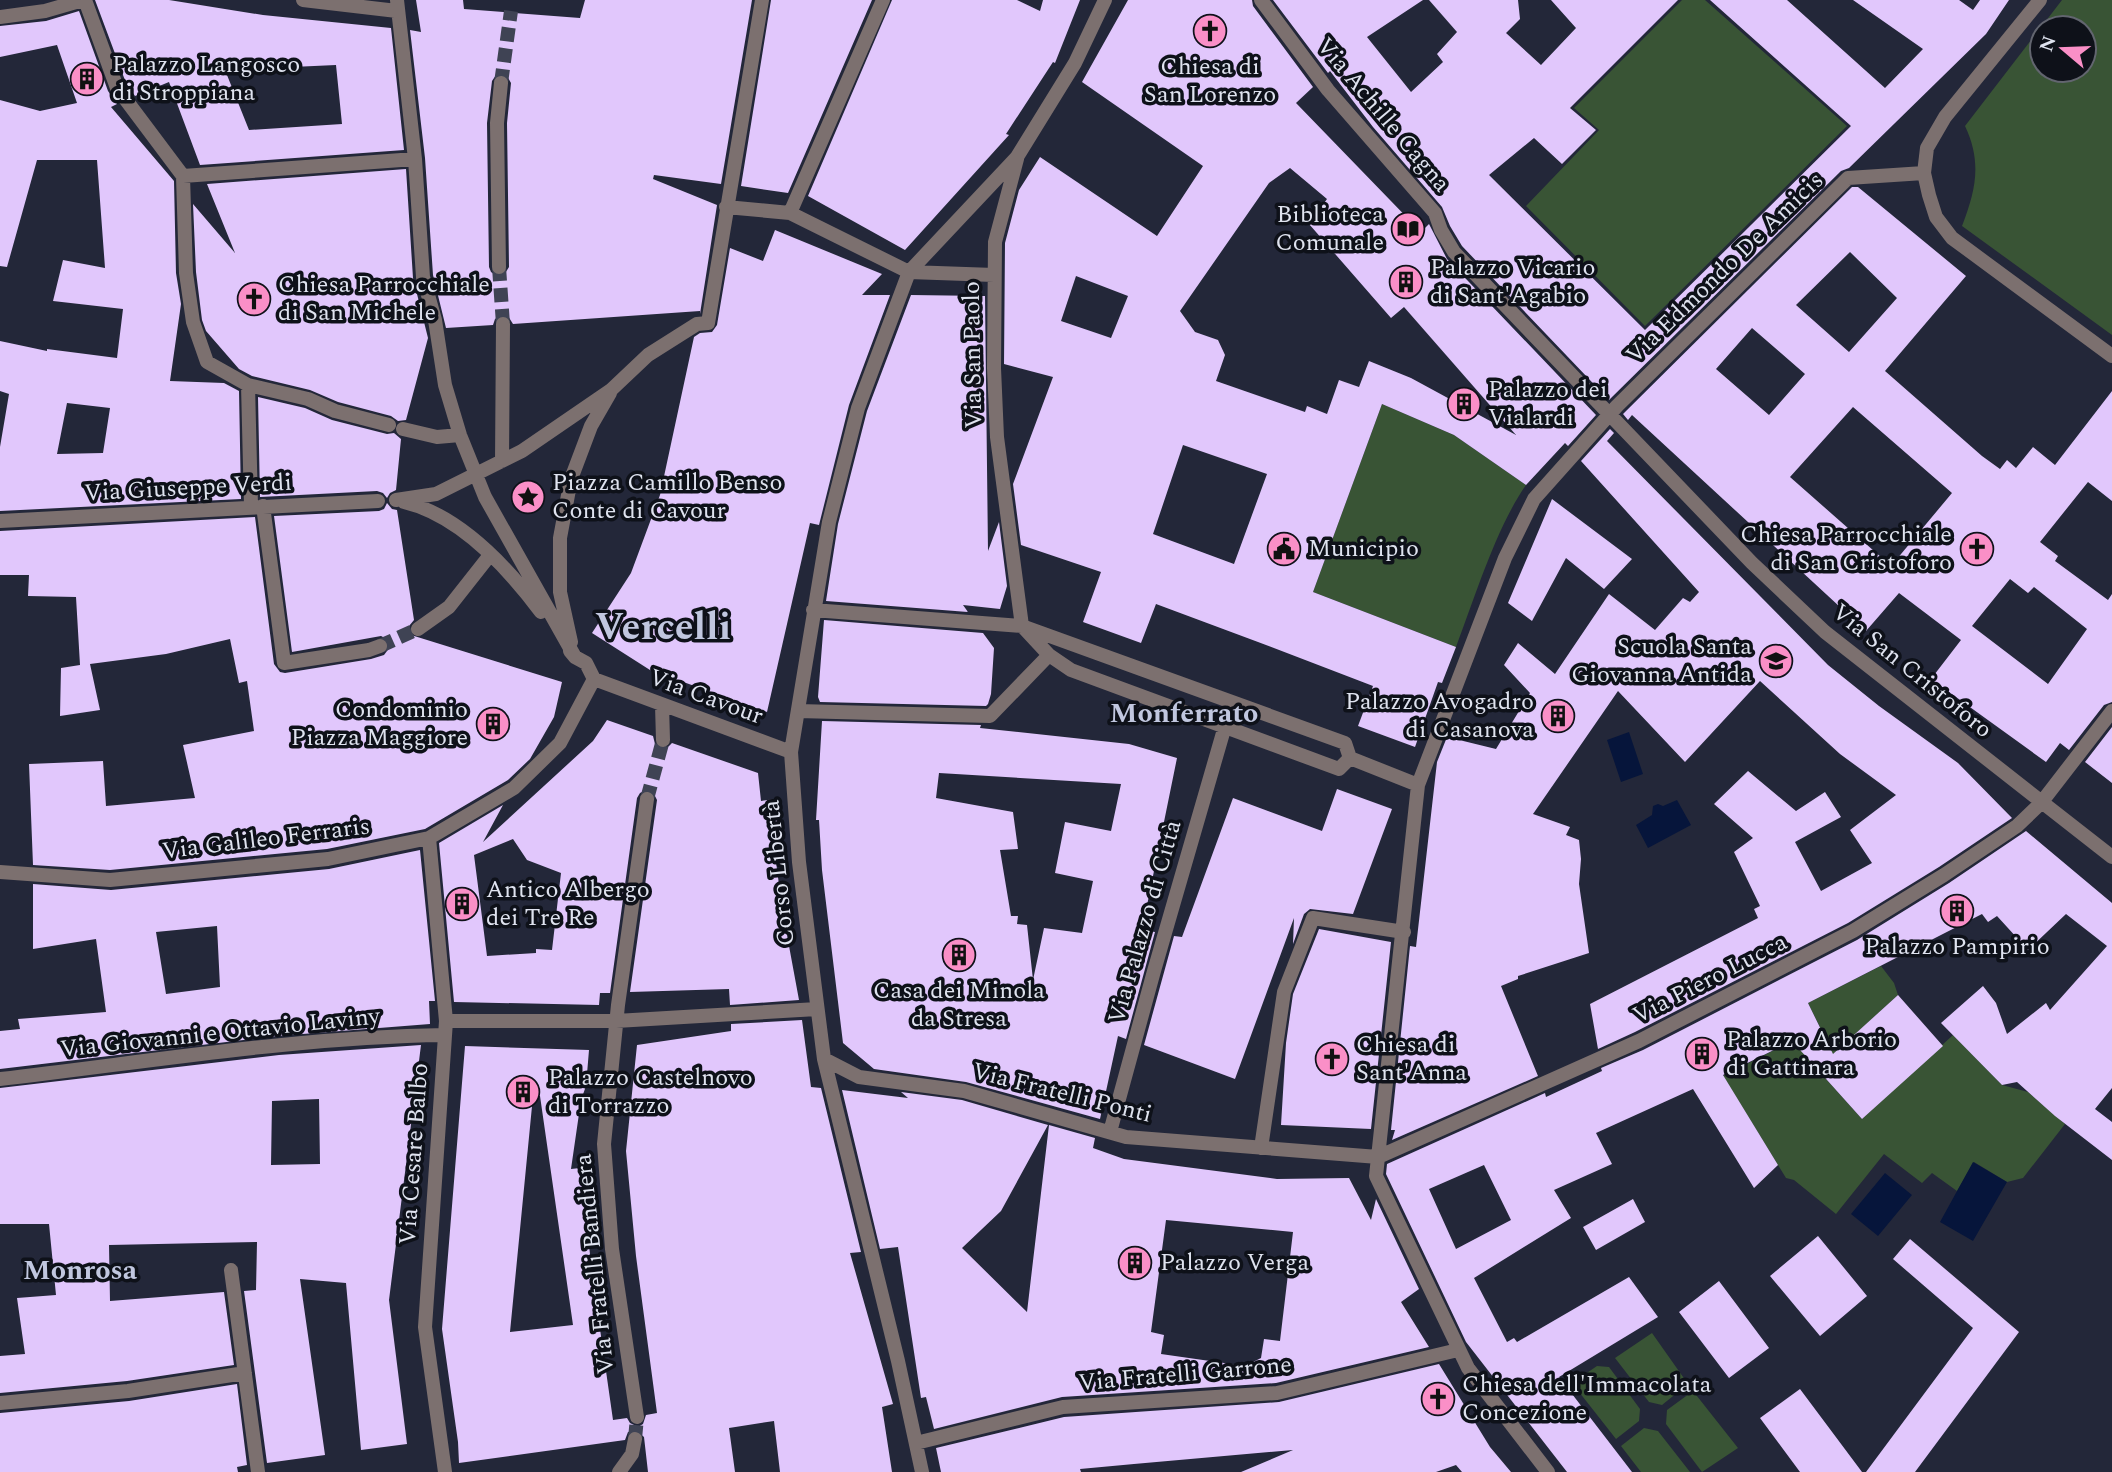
<svg xmlns="http://www.w3.org/2000/svg" width="2112" height="1472" font-family="Spectral,serif">
<rect width="100%" height="100%" fill="#232739"/>
<path fill="#395435" fill-rule="evenodd" d="M1682,0h23l142,126 -202,200 -119,-120 73,-76 -25,-22z
M2062,0h50v335l-150,-109c14,-36 20,-64 3,-100zM2042,28h42v42h-42z
M1382,404l72,31 72,50c-30,43 -51,112 -70,162l-143,-55z
M1881,966l13,17 4,12 -81,74 45,50 91,-84 49,50 26,7 37,32 -42,54 -16,4 -33,-20 -17,29 -25,-18 -10,10 -38,-29 -48,60 -42,-34 -8,-2 -63,-102 97,-49 -12,-24z
M1652,1333l36,51 -26,21 -13,-3 -34,-44z
M1597,1366l12,1 31,42 -1,12 -23,18 -44,-56z
M1693,1391l45,57 -36,24 -36,-48 1,-14z
M1644,1428l14,3 32,41h-49l-20,-26z"/>
<path fill="#06153b" d="M1629,732l14,42 -22,8 -14,-42z
M1677,800l14,25 -43,23 -12,-23 16,-10 1,-9 5,-2 5,2z
M1973,1162l34,20 -34,59 -33,-19z
M1885,1173l27,22 -34,41 -27,-22z"/>
<path fill="#e1c7fc" fill-rule="evenodd" d="M95,0h74l94,15 128,13 13,122 -204,15 -31,-83 -34,14 -9,-13zM336,65l6,59 -93,6 -24,-60z
M416,0h47l1,9 116,9 5,-18h167l-31,184 -67,-9 -1,4 64,26 -17,109v-3l-187,13 -5,-8 -6,-2 -7,5 -2,6 -47,3 -13,-53 -8,-117 -15,-128 11,2zM501,73l6,3 4,7 -4,40 2,144 -5,8 -6,2 -7,-5 -2,-5 -2,-144 5,-42 4,-6z
M771,0h101l-84,193 -47,-7z
M892,0h125l23,11 3,-11h37l-25,63 -2,-1 -47,72 3,1 -104,115 -97,-54z
M1128,0h124l1,6 60,81 -17,16 125,129 8,-8 18,35 149,156 -28,31 -3,-3 -39,42 -72,-50 -72,-31 -69,188 143,55 -14,36 -4,-1 -23,65 -57,-21 15,-40 -115,-44 -102,-38 -15,39 -58,-21 18,-50 -80,-27 -8,-61 40,-107 -49,-13 1,-121 14,-53 21,-33 117,79 46,-70 -121,-84zM1290,168l37,31 -18,25 82,94 13,-11 112,128 -105,-57 -42,-17 -10,26 -20,-7 -12,34 -20,-8 -2,6 -89,-31 9,-26 -7,-15 -23,-8 -15,-21 89,-128zM1076,276l52,20 -17,42 -50,-17zM1183,445l84,29 -33,90 -81,-30z
M1273,0h150l-56,37 44,55 32,-30 -6,-8 20,-22 -28,-32h89l2,19 -14,14 35,32 35,-37 -25,-28h127l-108,108 26,22 -34,34 -28,-26 -45,37 156,155 206,-204 -141,-126h77l98,88 38,-39 -70,-49h106l14,10 7,-10h29l-23,34 -137,134 -8,3 -232,229 -147,-154 -12,-20 -8,-19 -69,-80 -43,-56 -2,2z
M79,11l29,80 9,13 -6,3 63,74 2,92 5,31 -11,77 54,2 15,8 2,108 -241,12v-64l9,-53 -9,-3v-50l47,10v-2l70,9 6,-49 -70,-8 10,-41 42,8 -8,-108h-60l-30,107 -7,-1v-166l40,11 37,-8 -20,-58 -57,12v-31l46,-5zM67,403l43,5 -7,45 -46,1z
M406,169l7,109 15,60 -22,82 -8,1 -7,-5 -53,-14 -28,-12 -58,-14 -13,-7 -33,-38 -4,-11 -6,-48 -3,-68 42,49 -28,-69z
M1852,187h6l108,89 -81,95 97,85 18,13 7,-9 9,8 17,-21 22,18 57,-74v110l-24,-19 -48,60 18,14 -3,5 53,39 4,-6v108l-8,3 -35,45 -9,-7 -14,19 -115,-83 30,-39 -62,-47 -33,38 -234,-216 -4,5 -5,-6zM1850,252l47,46 -48,54 -53,-47zM1752,328l53,46 -36,41 -53,-46zM1853,407l99,86 -61,73 -101,-89zM2010,579l18,14 6,-6 53,42 -39,55 -76,-58z
M775,230l107,44 -20,21h28l-41,110 -30,120 -9,-2 -43,189 -117,-42 -58,-37 39,-60 29,-78 34,-158 6,-4 12,-1 5,-7 13,-77 33,13z
M911,295l74,1 3,255 11,-29 8,64 -7,23 -37,-4 5,7 -142,-11 12,-77 29,-113z
M258,397l47,11 27,12 55,14 7,-1 7,6 -5,51 -6,3 -3,5 -4,-5 -6,-2 -117,6z
M1610,429l4,4 -7,8 221,224 51,41 79,57 54,55 -73,49 -91,56 -213,109 -37,17 -8,-45 168,-86 -4,-9 6,-3 -26,-54 19,-14 -39,-34 34,-33 48,40 29,-19 16,25 -46,25 26,49 51,-28 -22,-33 46,-35 -56,-41 -80,-73 -75,81 -67,-71 -85,123 37,13 -4,8 13,5 2,19 -2,25 10,69 -71,23v3l-17,7 37,90 -146,64 3,-10h-4l19,-184 6,1 21,-185 10,-25 49,12 34,-56 -26,-28 14,-22 37,31 54,-80 46,36 28,-32 7,4 9,-10 -118,-131z
M1552,499l80,60 -28,30 -38,-31 -34,63 -24,-18z
M387,503l5,6 5,1 17,110 -5,6 2,9 151,47 -8,35 -24,42 -22,21 -83,49 -98,20 -217,21 -77,-5 -4,-101 74,-3 3,45 89,-8 -12,-53 71,-14 -7,-50 -8,2 -9,-44 -64,15 -76,10 10,46 -40,6 1,-48 19,-3 -4,-68 -48,-1 1,-21h-29v-44l255,-14 19,147 6,8 5,1 86,-14 13,-4 6,-8 -3,-8 -6,-3 -89,16 -18,-136 105,-5 5,-2z
M824,620l159,13 11,15 -3,46 -3,10 -2,2 -166,-4 -2,-5z
M607,720l46,16 2,8 4,5 8,-1 5,-5 86,30 3,28 14,-2 2,23 -6,1 11,85 17,92 -69,5 -1,-16 -99,3 27,-192 -4,-8 -5,-3 -8,4 -3,5 -27,195h-10l-1,12 -145,-3 -15,-159 64,-38 -20,37 110,-101zM513,839l14,21 34,13 -9,77 -16,-1v4l-49,3 -13,-101z
M822,721l159,4 -1,3 149,16 48,14 -35,172 13,2 -29,107 -8,-3 -18,83 -134,-37 -92,-13 -31,-26 -21,-173 -3,-50h-3zM939,773l182,11 -10,47 -46,-9 -10,51 38,8 -11,52 -38,-5 -11,52 -6,-55 -10,-1 1,-8h-7l-11,-66 18,-1 -5,-37 -77,-14z
M2112,727v56l-27,-21z
M1337,789l55,20 -39,105 -43,-5 -6,5 -11,30 1,-26 -59,161 -91,-34 30,-109 8,1 51,-139 89,33z
M2026,831l86,72v185l-17,21 17,13v38l-57,-44 -38,-34 -15,3 -61,-62 42,-37 13,17 11,31 39,-31 4,7 57,-64 -41,-32 -38,36 -31,-34 -9,6 -6,-8 -174,89 25,51 65,-59 45,51 -81,73 -70,-78 -69,34 55,90 -24,23 -61,-99 -97,44 16,31 -58,26 17,28 -97,60 33,64 7,-4 3,4 112,-65 29,40 -99,60 73,95h-65l-101,-130 -80,-168 1,-10 158,-71 1,4 56,-26 -1,-3 42,-18 214,-110 92,-57zM1484,1165l27,55 -55,29 -27,-60z
M420,850l15,151h-6l1,23 -153,12 -277,33v-38l20,-2 -2,-10 88,-7 -10,-73 -63,10v-65l78,6 218,-21zM217,926l3,61 -54,7 -10,-62z
M1319,929l72,13 -20,187 -90,-4 5,-82 7,-49z
M802,1020l9,67 10,1 40,164 -11,1 43,151 -11,3 10,65h-112l-6,-51 -45,7 6,44h-87l-4,-35 -8,-7 -8,2 -3,8 -166,23 -1,-21 -16,-113 23,-283 124,4 -3,36 -5,14 -10,69 9,-1 13,112 20,140 14,-2 3,5 8,4 5,-3 3,-9 11,-2 -21,-157 -10,-105 11,-106 94,-14v-7zM533,1096h7l33,229 -63,7z
M421,1045l-32,255 18,144 -46,6 -15,-167 -46,-4 25,176 -58,8 -23,-172 12,-1 1,-48 -148,3 1,56 114,-9 10,73 -107,16 -127,12v-37l25,-2 -8,-56 39,-3 -7,-71h-49v-136l279,-33zM319,1099l1,65 -49,1 1,-64z
M842,1090l66,8 -7,-6 61,8 86,25 -47,86 -39,37 65,64 22,-187 46,13 -2,10 31,11 153,20 72,-1 22,42 5,-21 43,90 -18,13 28,45 -153,36 -214,14 -128,32 -8,-32 -5,1 -23,-151 -18,2zM1166,1220l127,12 -13,109 -16,-2 -3,19 -16,8 -84,-12 3,-19 -13,-3z
M1633,1199l12,23 -49,28 -13,-23z
M1818,1236l49,60 -47,40 -50,-60z
M1910,1239l109,93 -104,140h-49l107,-144 -80,-69z
M1719,1281l50,67 -40,30 -50,-66z
M1439,1364l51,83 21,25h-49l-6,-7 -20,7h-195l52,-22 -159,14 -54,5 1,3h-140l-5,-24 128,-31 215,-15z
M237,1384l10,81 -10,2 1,5h-238v-59l129,-12z
M1800,1389l62,83h-62l-40,-54z"/>
<g fill="none" stroke-linecap="round" stroke-linejoin="round">
<path stroke="#3f4354" stroke-width="14" stroke-dasharray="14 7" stroke-linecap="butt" d="M501,83l10,-72
M499,267l4,57
M380,646l38,-17
M647,799l16,-59
M635,1439l2,-22"/>
<path stroke="#7c706f" stroke-width="14" d="M85,0l32,88 66,88 3,97 7,49 14,40 41,23 60,14 27,12 54,14
M303,0l94,11
M397,0l18,159 8,118 12,43 10,65 15,50 25,62 90,160
M1261,0l67,90 107,123 6,17 13,22 298,311 73,69 287,225
M2040,0l-95,117 -18,31 -3,25 5,22 7,22 16,21 160,118
M0,17l45,-6 38,-11
M1017,159l-22,83 -1,126 3,69 25,189
M183,176l232,-17
M726,207l64,6 119,59 85,3
M790,213l93,-213
M499,267l-2,-144 4,-40
M248,385l3,121
M403,429l34,8 23,-2
M502,461l1,-137
M396,500l40,-6 86,-43 89,-61 37,-35 49,-31 11,-1 54,-323
M404,502c55,13 104,66 137,110
M263,506l21,157 85,-13 11,-4
M0,521l378,-20
M813,610l209,16 323,117 5,15
M1023,627l26,28 22,15 268,99 11,-11
M418,629l31,-22 41,-52
M571,642l-11,-50v-54l11,-59 20,-53 19,-33
M570,651l5,6 11,6 8,16 197,73
M662,705l1,35
M798,711l192,5 59,-61
M1350,758l68,27
M429,838l17,183 -21,306 20,145
M0,872l110,8 218,-21 101,-21 85,-50 46,-45 34,-64
M446,1021h170l201,-12
M824,1059l35,18 105,14 162,46 252,20 261,-116 214,-110 91,-56 73,-49 24,-23 71,-92
M0,1079c148,-17 296,-42 445,-44
M1110,1132l44,-161 71,-245
M1261,1148l23,-156 29,-74 91,14
M231,1270l27,202
M0,1403l128,-12 117,-18
M637,1417l-25,-168 -8,-105 14,-139 29,-206
M916,1443l147,-36 214,-14 181,-43
M619,1472l13,-18 3,-15
M922,1472l-24,-111 -74,-302 -25,-197 -8,-110 38,-230 29,-114 51,-136 108,-115 58,-94 30,-63
M1548,1472l-80,-104 -92,-192 42,-391 87,-227 29,-59 83,-93 231,-228 76,-5"/>
</g>
<defs>
<symbol id="church-disc" viewBox="-11 -11 22 22"><circle r="9.5" fill="#fa8fc7" stroke="#0e1119"/><path d="M-1.2-6h2.4v3.5h3.3v2.4h-3.3V6h-2.4V-.1h-3.3v-2.4h3.3Z" fill="#111"/></symbol>
<symbol id="building-disc" viewBox="-11 -11 22 22"><circle r="9.5" fill="#fa8fc7" stroke="#0e1119"/><path d="M-4-6H4V6H1V3H-1V6H-4ZM-2.5-4.3h1.7v1.8h-1.7ZM.8-4.3h1.7v1.8H.8ZM-2.5-1h1.7V.8h-1.7ZM.8-1h1.7V.8H.8Z" fill="#111"/></symbol>
<symbol id="library-disc" viewBox="-11 -11 22 22"><circle r="9.5" fill="#fa8fc7" stroke="#0e1119"/><path d="M-6-4Q-3-5.5-.7-3.5V5Q-3 3-6 4ZM6-4Q3-5.5 .7-3.5V5Q3 3 6 4Z" fill="#111"/></symbol>
<symbol id="sight-disc" viewBox="-11 -11 22 22"><circle r="9.5" fill="#fa8fc7" stroke="#0e1119"/><path d="M0-6L1.8-2.2L6-1.7L2.9 1.2L3.7 5.4L0 3.3L-3.7 5.4L-2.9 1.2L-6-1.7L-1.8-2.2Z" fill="#111"/></symbol>
<symbol id="civic-disc" viewBox="-11 -11 22 22"><circle r="9.5" fill="#fa8fc7" stroke="#0e1119"/><path d="M-.6-6.5H3V-4.5H.6V-3L4-1V1h2V6H-6V1h2V-1L-.6-3ZM-1.2 2.5V6h2.4V2.5Z" fill="#111"/></symbol>
<symbol id="school-disc" viewBox="-11 -11 22 22"><circle r="9.5" fill="#fa8fc7" stroke="#0e1119"/><path d="M0-5L7-2L0 1L-7-2ZM-4 1L0 2.5L4 1V4Q0 6-4 4Z" fill="#111"/></symbol>
</defs>
<g fill-rule="evenodd">
<use href="#church-disc" x="1191" y="12" width="38" height="38"/>
<use href="#building-disc" x="68" y="60" width="38" height="38"/>
<use href="#library-disc" x="1389" y="210" width="38" height="38"/>
<use href="#building-disc" x="1387" y="263" width="38" height="38"/>
<use href="#church-disc" x="235" y="280" width="38" height="38"/>
<use href="#building-disc" x="1445" y="385" width="38" height="38"/>
<use href="#sight-disc" x="509" y="478" width="38" height="38"/>
<use href="#civic-disc" x="1265" y="530" width="38" height="38"/>
<use href="#church-disc" x="1958" y="530" width="38" height="38"/>
<use href="#school-disc" x="1757" y="642" width="38" height="38"/>
<use href="#building-disc" x="1539" y="697" width="38" height="38"/>
<use href="#building-disc" x="474" y="705" width="38" height="38"/>
<use href="#building-disc" x="443" y="885" width="38" height="38"/>
<use href="#building-disc" x="1938" y="892" width="38" height="38"/>
<use href="#building-disc" x="940" y="936" width="38" height="38"/>
<use href="#building-disc" x="1683" y="1035" width="38" height="38"/>
<use href="#church-disc" x="1313" y="1040" width="38" height="38"/>
<use href="#building-disc" x="504" y="1073" width="38" height="38"/>
<use href="#building-disc" x="1116" y="1244" width="38" height="38"/>
<use href="#church-disc" x="1419" y="1380" width="38" height="38"/>
</g>
<g text-anchor="middle" dominant-baseline="central" stroke-width="7" stroke-linejoin="round" paint-order="stroke">
<g font-size="24" fill="#dfe3ef" stroke="#0e1119" text-anchor="start">
<text x="112" y="65">Palazzo Langosco<tspan x="112" dy="28">di Stroppiana</tspan></text>
<text x="1210" y="67" text-anchor="middle">Chiesa di<tspan x="1210" dy="28">San Lorenzo</tspan></text>
<text x="1384" y="215" text-anchor="end">Biblioteca<tspan x="1384" dy="28">Comunale</tspan></text>
<text x="1430" y="268">Palazzo Vicario<tspan x="1430" dy="28">di Sant'Agabio</tspan></text>
<text x="278" y="285">Chiesa Parrocchiale<tspan x="278" dy="28">di San Michele</tspan></text>
<text x="1488" y="390">Palazzo dei<tspan x="1488" dy="28">Vialardi</tspan></text>
<text x="552" y="483">Piazza Camillo Benso<tspan x="552" dy="28">Conte di Cavour</tspan></text>
<text x="1952" y="535" text-anchor="end">Chiesa Parrocchiale<tspan x="1952" dy="28">di San Cristoforo</tspan></text>
<text x="1308" y="549">Municipio</text>
<text x="1752" y="647" text-anchor="end">Scuola Santa<tspan x="1752" dy="28">Giovanna Antida</tspan></text>
<text x="1534" y="702" text-anchor="end">Palazzo Avogadro<tspan x="1534" dy="28">di Casanova</tspan></text>
<text x="468" y="710" text-anchor="end">Condominio<tspan x="468" dy="28">Piazza Maggiore</tspan></text>
<text x="486" y="890">Antico Albergo<tspan x="486" dy="28">dei Tre Re</tspan></text>
<text x="1957" y="947" text-anchor="middle">Palazzo Pampirio</text>
<text x="959" y="991" text-anchor="middle">Casa dei Minola<tspan x="959" dy="28">da Stresa</tspan></text>
<text x="1726" y="1040">Palazzo Arborio<tspan x="1726" dy="28">di Gattinara</tspan></text>
<text x="1356" y="1045">Chiesa di<tspan x="1356" dy="28">Sant'Anna</tspan></text>
<text x="548" y="1078">Palazzo Castelnovo<tspan x="548" dy="28">di Torrazzo</tspan></text>
<text x="1160" y="1263">Palazzo Verga</text>
<text x="1462" y="1385">Chiesa dell'Immacolata<tspan x="1462" dy="28">Concezione</tspan></text>
</g>
<g font-size="24" fill="#dfe3ef" stroke="#0e1119">
<text transform="translate(1383 115) rotate(50)">Via Achille Cagna</text>
<text transform="translate(1725 268) rotate(-44)">Via Edmondo De Amicis</text>
<text transform="translate(973 355) rotate(-91)">Via San Paolo</text>
<text transform="translate(188 488) rotate(-3)">Via Giuseppe Verdi</text>
<text transform="translate(1912 671) rotate(39)">Via San Cristoforo</text>
<text transform="translate(706 697) rotate(20)">Via Cavour</text>
<text transform="translate(266 839) rotate(-7)">Via Galileo Ferraris</text>
<text transform="translate(779 873) rotate(-96)">Corso Libertà</text>
<text transform="translate(1145 922) rotate(-74)">Via Palazzo di Città</text>
<text transform="translate(1710 979) rotate(-27)">Via Piero Lucca</text>
<text transform="translate(220 1033) rotate(-6)">Via Giovanni e Ottavio Laviny</text>
<text transform="translate(1062 1093) rotate(14)">Via Fratelli Ponti</text>
<text transform="translate(414 1154) rotate(-86)">Via Cesare Balbo</text>
<text transform="translate(595 1264) rotate(-96)">Via Fratelli Bandiera</text>
<text transform="translate(1185 1374) rotate(-5)">Via Fratelli Garrone</text>
</g>
<g font-size="28" font-weight="bold" fill="#c1c7df" stroke="#0e1119">
<text x="1184" y="713">Monferrato</text>
<text x="80" y="1270">Monrosa</text>
</g>
<g font-size="38" font-weight="bold" fill="#c1c7df" stroke="#0e1119">
<text x="663" y="628">Vercelli</text>
</g>
</g>
<g transform="translate(2063 49) rotate(289)"><circle r="33" fill="#0e1119" stroke="#62656f" stroke-width="2"/>
<path d="M0-5L12 26L0 18L-12 26Z" fill="#fa8fc7"/>
<text y="-10" font-size="19" font-weight="bold" text-anchor="middle" fill="#dfe3ef">N</text>
</g>
</svg>
